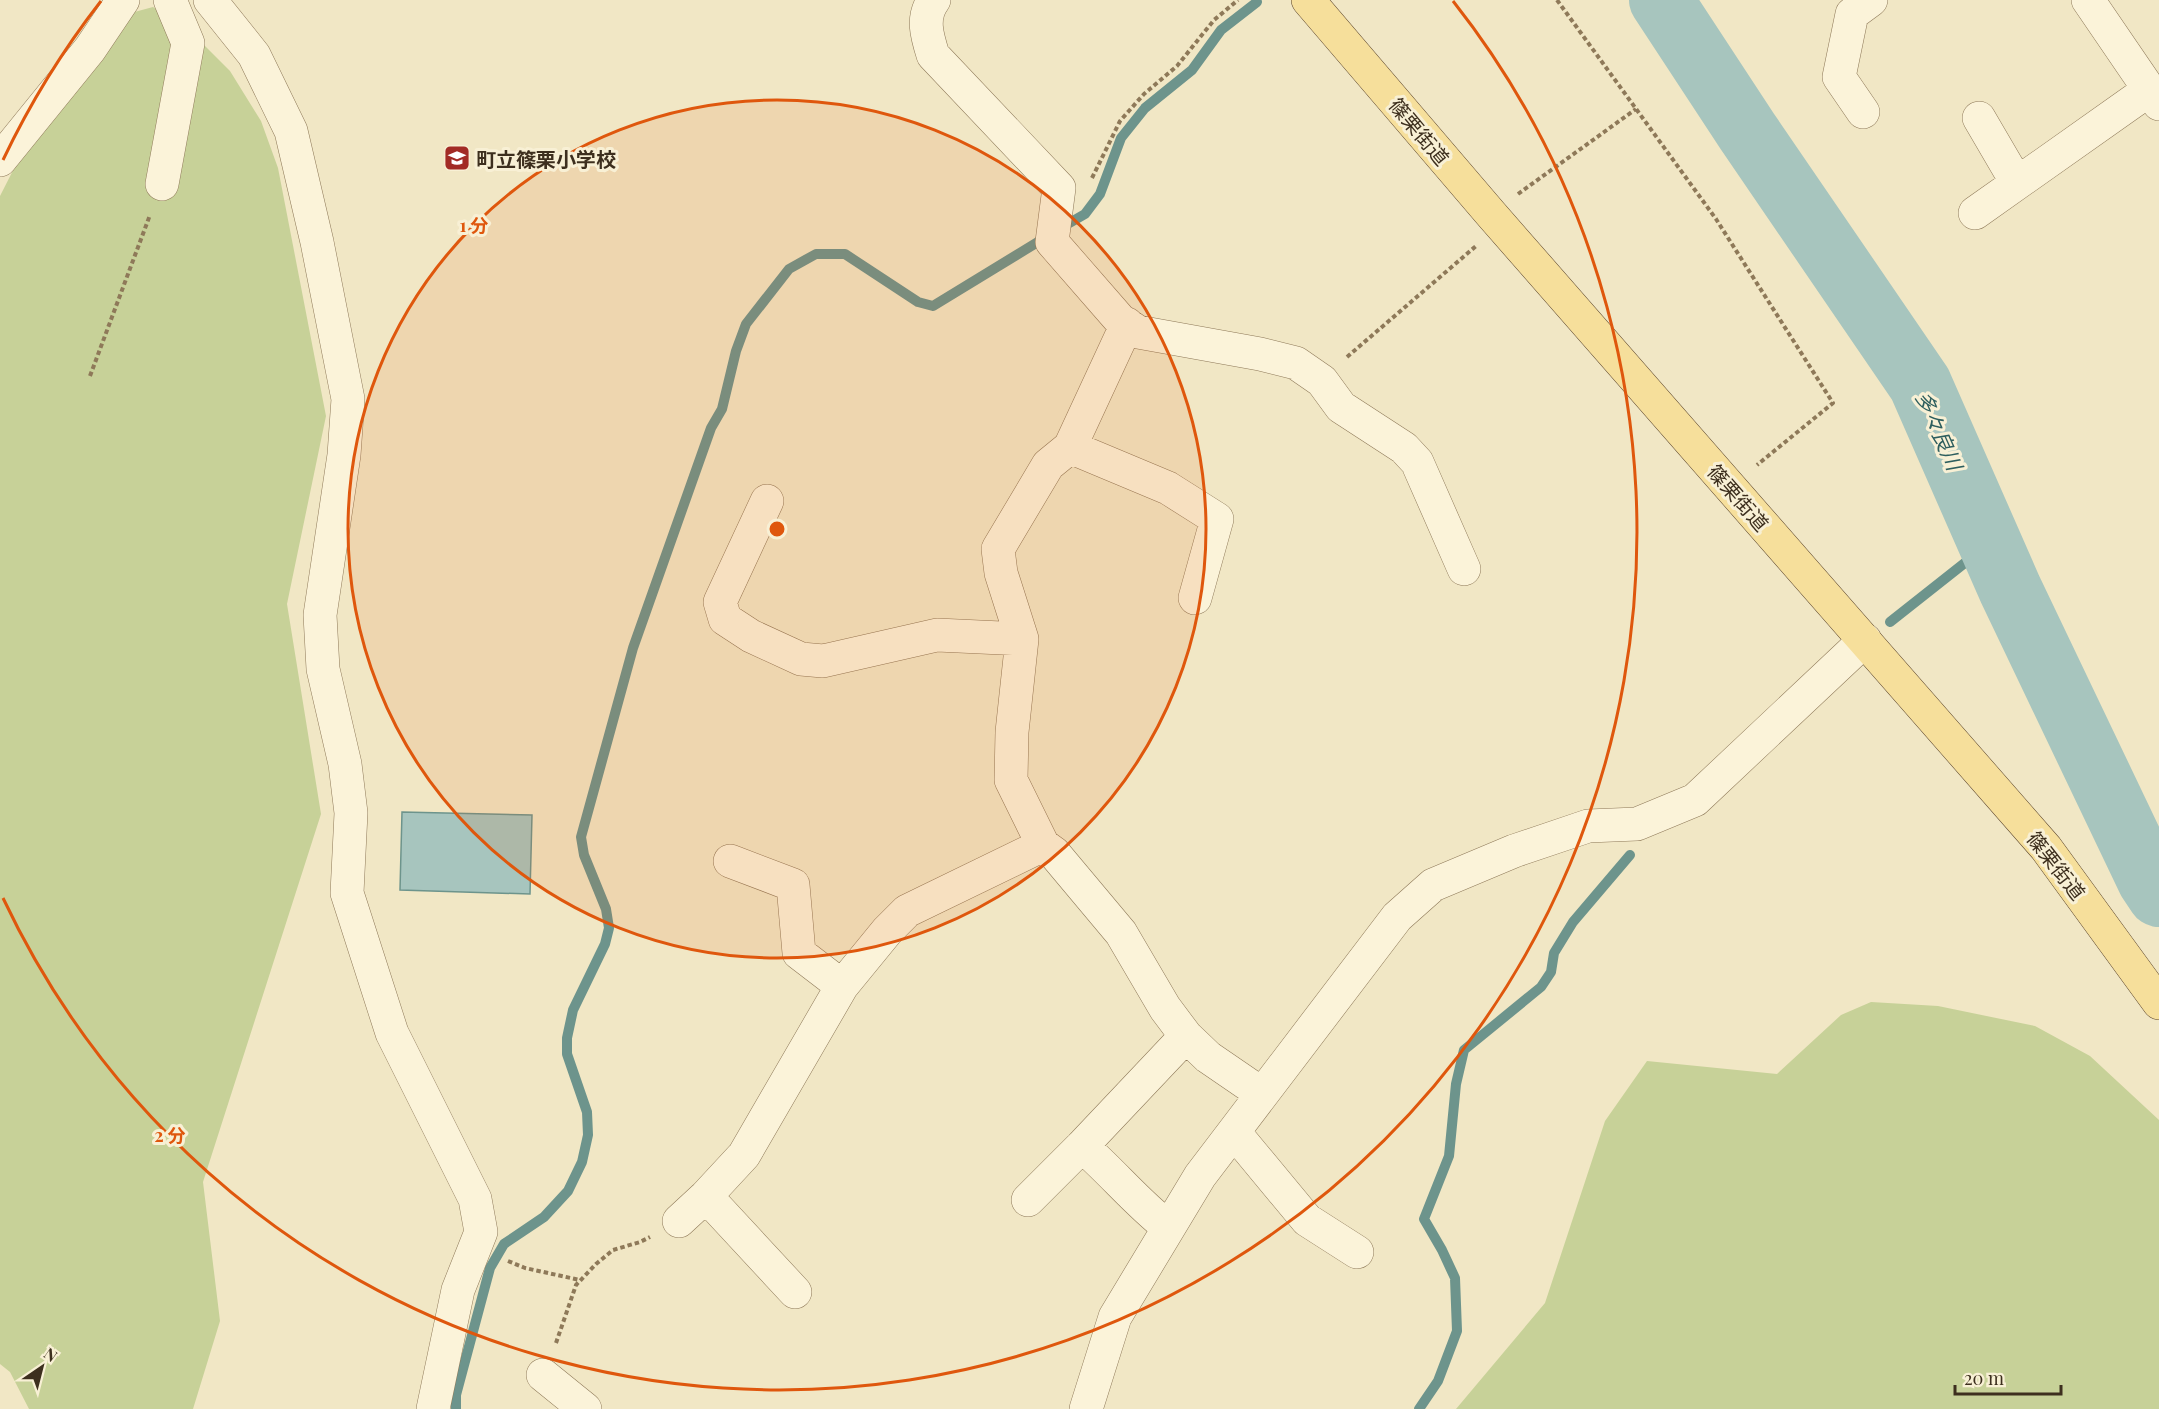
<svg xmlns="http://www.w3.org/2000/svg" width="2159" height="1409" font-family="'Playfair Display','Noto Sans JP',serif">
<rect width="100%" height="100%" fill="#f1e7c5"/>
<path fill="#c7d198" d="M153,7l41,28 36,36 31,50 17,47 48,248 -39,188 34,210 -118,368 17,139 -27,88h-164l-19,-37 -10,-8v-1168l27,-53 100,-129z
M1871,1002l67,4 97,20 55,30 69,64v289h-703l89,-106 60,-182 42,-60 130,13 64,-59z"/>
<path fill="#a7c5be" stroke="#6d948c" stroke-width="1.5" d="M402,812l130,3 -2,79 -130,-4z"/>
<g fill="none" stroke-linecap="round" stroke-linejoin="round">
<path stroke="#6d948c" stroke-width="10" d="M1059,229l26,-15 15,-20 21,-56 24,-30 47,-38 29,-40 36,-28
M1890,622l100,-79
M456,1409v-14l34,-127 14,-24 40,-27 24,-26 14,-29 6,-27 -1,-23 -20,-58v-16l6,-28 32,-66 4,-16 -3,-19 -22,-54 -3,-18 52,-189 78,-220 11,-19 14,-58 10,-27 43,-55 27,-15h29l73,48 15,4 113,-69
M1419,1409l19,-28 19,-50 -2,-53 -13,-28 -18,-31 25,-63 7,-72 8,-34 77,-63 10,-15 3,-19 19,-31 57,-67"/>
<path stroke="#a7c5be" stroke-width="64" d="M1661,0l86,131 173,253 90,205 139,291 10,15"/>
<defs>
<path id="minor" d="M210,0l44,55 37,76 26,111 31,157 -4,56 -24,160 3,54 22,95 6,49 -4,80 45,140 83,166 6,33 -23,58 -25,119
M934,0c-13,17 -7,36 -1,55l126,133 -7,54 68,78 18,12 122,22 36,9 26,18 19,26 63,41 13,14 47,107
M2088,0l71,104
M1863,112l-24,-35 13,-63 19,-14
M1979,118l38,65
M0,160l90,-111 33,-49
M162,184l26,-141 -18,-43
M1975,213l174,-123
M1127,324l-57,123 98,41 49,31 -22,79
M767,501l-47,101 5,17 26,17 50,23 22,2 114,-26 85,4
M1043,845l-32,-65 1,-48 10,-93 -21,-66 -3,-24 50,-84 22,-18
M730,861l63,24 6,68 43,33
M1234,1132l73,88 50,32
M1028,1200l54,-54
M679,1221l27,-25
M1168,1227c-31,-24 -56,-55 -86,-81l104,-110
M795,1292l-89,-96 38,-41 98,-169 45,-55 20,-20 136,-66 11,8 67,80 44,75 21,28 22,21 54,37
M543,1375l42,34
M1086,1409l29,-92 85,-141 197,-259 36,-32 81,-34 74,-25 49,-2 58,-24 170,-160"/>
<path id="major" d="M1308,0l183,214 555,634 113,155"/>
</defs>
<use href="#minor" stroke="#8e7959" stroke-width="34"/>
<use href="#major" stroke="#5c462e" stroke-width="34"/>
<path stroke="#8e7959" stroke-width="4" stroke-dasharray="4.5 3" stroke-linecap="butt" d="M1557,0l159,219 117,184 -76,62
M1092,178l28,-57 24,-27 33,-28 37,-46 24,-20
M1518,194l118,-85
M1347,357l129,-111
M90,376l60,-161
M508,1261l17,7 55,12
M556,1343l20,-58 20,-21 17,-14 27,-8 10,-5"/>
<use href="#minor" stroke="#fbf3d9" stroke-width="33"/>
<use href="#major" stroke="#f6df9b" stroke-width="33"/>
</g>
<circle cx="777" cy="529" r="429" fill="#df570d" fill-opacity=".12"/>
<g fill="none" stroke="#df570d" stroke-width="3">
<circle cx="777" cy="529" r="429"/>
<path d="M3 160A858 858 0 0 1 101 1M1453 1A858 858 0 1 1 3 898"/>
</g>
<defs>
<symbol id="school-square" viewBox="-11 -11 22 22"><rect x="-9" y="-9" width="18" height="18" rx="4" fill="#a22b25" stroke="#f8f0d5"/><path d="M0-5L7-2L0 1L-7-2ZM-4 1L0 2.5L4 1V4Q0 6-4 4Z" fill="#fff"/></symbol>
</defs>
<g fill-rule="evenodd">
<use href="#school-square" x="442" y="143" width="30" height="30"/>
</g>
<g text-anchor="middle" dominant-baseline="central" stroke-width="6" stroke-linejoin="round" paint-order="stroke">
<g font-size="20" fill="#3d2f1e" stroke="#f8f0d5">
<text transform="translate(1420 131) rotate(50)">篠栗街道</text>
<text transform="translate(1739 497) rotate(49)">篠栗街道</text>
<text transform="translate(2057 865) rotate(52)">篠栗街道</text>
</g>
<g font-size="20" font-weight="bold" fill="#3d2f1e" stroke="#f8f0d5" text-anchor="start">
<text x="476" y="158">町立篠栗小学校</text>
</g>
<g font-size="21" font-style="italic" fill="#2d5e5e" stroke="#f8f0d5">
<text transform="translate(1940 430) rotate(66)">多々良川</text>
</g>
</g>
<circle cx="777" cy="529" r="9" fill="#df570d" stroke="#f8f0d5" stroke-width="3"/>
<g font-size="18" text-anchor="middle" font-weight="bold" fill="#df570d" stroke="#f8f0d5" stroke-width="6" stroke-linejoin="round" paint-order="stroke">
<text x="474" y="232">1 分</text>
<text x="170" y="1142">2 分</text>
</g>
<g transform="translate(42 1367) rotate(35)" stroke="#f8f0d5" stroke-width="4.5" paint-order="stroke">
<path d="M0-4.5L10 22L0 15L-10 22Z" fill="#3d2f1e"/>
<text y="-9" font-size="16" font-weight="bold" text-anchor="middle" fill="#3d2f1e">N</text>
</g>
<path d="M1955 1385v9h106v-9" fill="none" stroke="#3d2f1e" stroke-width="3"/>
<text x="1964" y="1385" font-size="18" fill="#3d2f1e" stroke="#f8f0d5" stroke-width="4.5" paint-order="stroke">20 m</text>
</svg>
